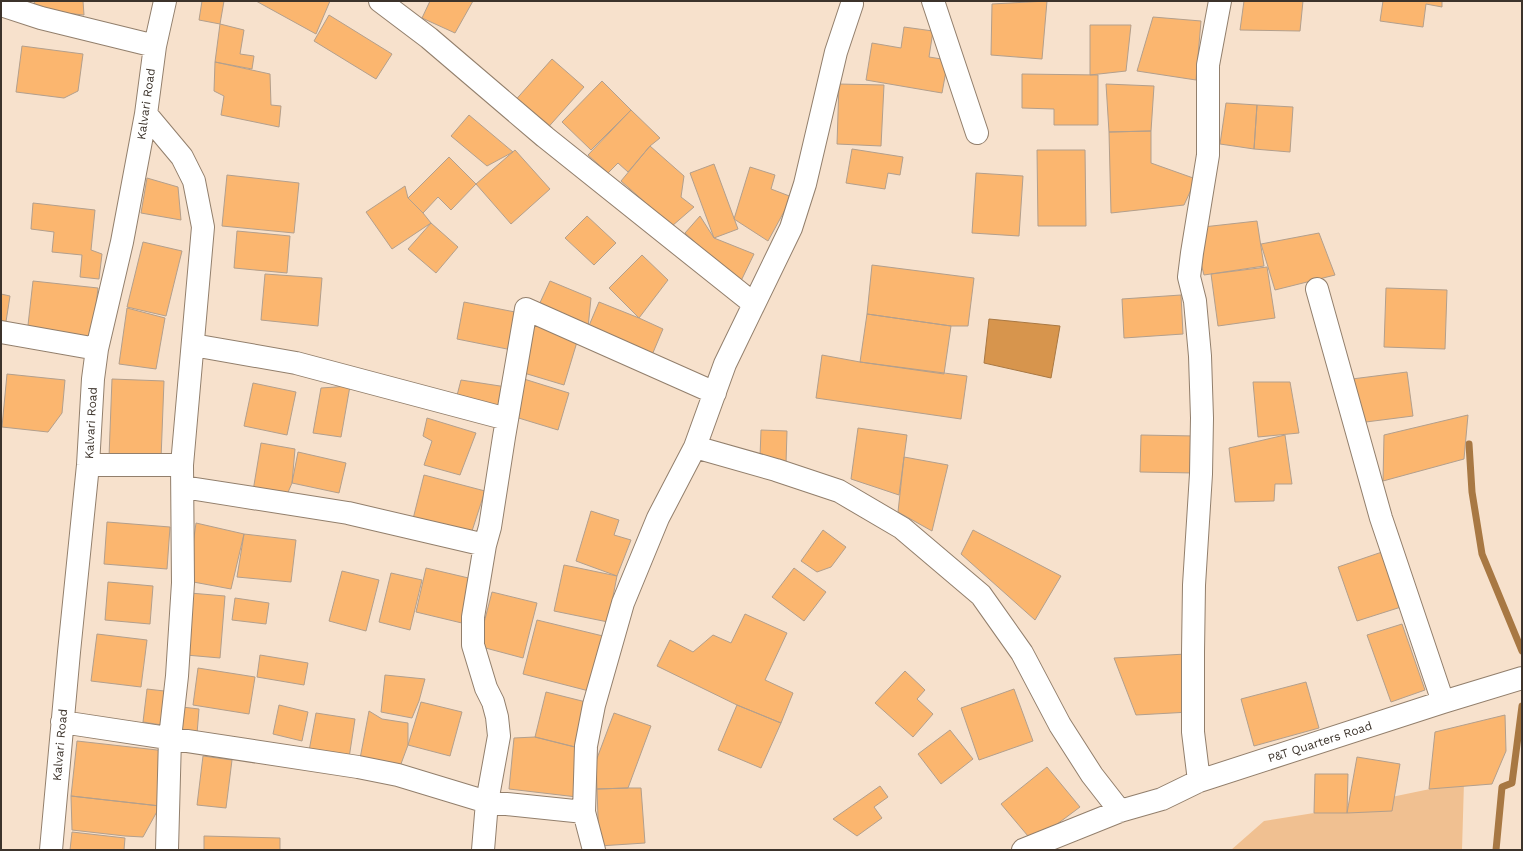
<svg xmlns="http://www.w3.org/2000/svg" width="1523" height="851" font-family="'Work Sans',sans-serif">
<rect width="100%" height="100%" fill="#f7e1cc"/>
<path fill="#f0c091" d="M1464,782l-2,68h-231l33,-29 50,-8z"/>
<path fill="#d7954d" stroke="#a87843" d="M989,319l71,7 -9,52 -67,-15z"/>
<g fill="none" stroke-linecap="round" stroke-linejoin="round">
<path stroke="#a87843" stroke-width="7" d="M1469,444l3,48 10,62 40,97
M1496,850l6,-63 10,-4 10,-77"/>
</g>
<path fill="#fbb66f" stroke="#b39f8c" d="M34,1h49l1,14 -48,-5z
M202,1h22l-4,23 -21,-4z
M256,1h74l-14,33z
M430,1h43l-18,32 -33,-15z
M1047,1l-5,58 -51,-4 1,-51z
M1244,1h59l-3,30 -60,-1z
M1383,1h59v6l-16,-3 -3,23 -43,-6z
M329,15l63,39 -16,25 -62,-38z
M1153,17l48,4 -5,59 -59,-9z
M220,24l24,6 -4,24 14,2 -2,13 -37,-7z
M1090,25h41l-5,46 -36,4z
M904,27l29,4 -4,26 19,3 -6,33 -76,-13 6,-37 29,5z
M22,46l61,8 -5,37 -14,7 -48,-6z
M552,59l32,28 -40,45 -32,-28z
M215,62l55,12 1,31 10,1 -2,21 -58,-12 3,-19 -10,-5z
M1022,74l76,1v50h-44v-16l-32,-1z
M602,81l29,29 -40,40 -29,-28z
M839,84l45,1 -3,61 -44,-2z
M1106,84l48,2 -3,45 -42,1z
M1226,103l31,2 -3,44 -34,-5z
M1257,105l36,2 -3,45 -36,-3z
M631,110l29,28 -10,8 -22,26 -10,-9 -10,10 -20,-18z
M469,115l44,37 -26,14 -36,-30z
M1151,131v32l45,16 -12,26 -73,8 -2,-81z
M650,146l34,30 -3,21 13,10 -22,19 -51,-45z
M852,149l51,8 -3,18 -12,-2 -3,16 -39,-6z
M515,150l35,39 -39,35 -35,-40z
M1037,150h48l1,76h-48z
M449,157l27,27 -25,26 -13,-13 -15,16 -15,-15z
M714,164l24,65 -24,9 -24,-65z
M750,167l25,8 -4,14 21,8 -24,44 -34,-22z
M976,173l47,3 -4,60 -47,-3z
M227,175l72,8 -5,50 -72,-7z
M147,178l31,9 3,33 -40,-7z
M405,186l3,12 15,15 8,10 -39,26 -26,-37z
M33,203l62,7 -4,40 11,4 -3,25 -19,-2 2,-22 -30,-3 2,-20 -23,-3z
M587,216l29,27 -22,22 -29,-27z
M700,216l14,22 40,16 -14,29 -55,-50z
M1257,221l7,45 -60,9 -6,-23 5,-25z
M431,223l27,24 -22,26 -28,-24z
M237,231l53,5 -3,37 -53,-5z
M1319,233l16,42 -60,15 -14,-46z
M143,242l39,9 -16,65 -39,-9z
M642,255l26,25 -29,38 -30,-30z
M872,265l102,13 -6,48h-17l-84,-12z
M1267,267l8,51 -57,8 -7,-52z
M265,274l57,4 -4,48 -57,-6z
M33,281l65,7 -6,53 -65,-7z
M550,281l41,17 -3,30 -50,-21z
M1386,288l61,2 -2,59 -61,-2z
M1,294l9,2 -5,32 -4,-1z
M1181,295l2,39 -59,4 -2,-39z
M464,302l56,11 -8,37 -55,-11z
M599,302l40,16 24,11 -11,26 -64,-27z
M127,308l38,10 -9,51 -37,-5z
M867,314l84,12 -7,48 -84,-12z
M530,317l50,15 -16,53 -50,-15z
M822,355l38,7 107,14 -6,43 -145,-21z
M1407,372l6,44 -55,7 -6,-44z
M7,374l58,6 -3,33 -14,19 -46,-5z
M112,379l52,2 -3,78 -52,-2z
M524,379l45,14 -11,37 -46,-14z
M461,380l52,8 -14,34 -46,-11z
M1253,382h37l9,51 -41,4z
M253,383l43,9 -9,43 -43,-9z
M350,386l-9,51 -28,-4 8,-45z
M1468,415l-4,44 -81,22 1,-46z
M427,418l49,15 -16,42 -36,-10 8,-24 -9,-5z
M858,428l49,7 -8,60 -48,-16z
M761,430l26,1 -1,33 -26,-7z
M1141,435l54,1 -1,37 -54,-1z
M1285,435l7,49h-17l-1,17 -39,1 -6,-54z
M261,443l34,6 -3,34 -6,14 -33,-6z
M298,452l48,11 -7,30 -47,-10z
M904,457l44,8 -16,66 -34,-19z
M424,475l61,16 -13,40 -59,-12z
M591,511l28,9 -5,15 17,5 -14,36 -41,-15z
M107,522l63,5 -3,42 -63,-5z
M196,523l48,11 -13,55 -43,-8z
M823,530l23,17 -15,20 -14,5 -16,-11z
M973,530l88,46 -26,44 -74,-66z
M244,534l52,6 -5,42 -54,-5z
M1382,552l19,55 -44,14 -19,-54z
M564,565l53,11 -9,46 -54,-11z
M426,568l51,12 -11,44 -50,-12z
M794,568l32,24 -22,29 -32,-24z
M342,571l37,9 -13,51 -37,-10z
M391,573l31,7 -12,50 -31,-8z
M108,582l45,4 -3,38 -45,-4z
M492,592l45,11 -14,55 -45,-12z
M190,593l35,3 -5,62 -34,-3z
M235,598l34,5 -3,21 -34,-4z
M745,614l42,19 -22,47 28,13 -12,30 -44,-18 -80,-39 13,-26 23,12 20,-17 18,8z
M537,620l66,16 -14,55 -66,-17z
M1402,624l23,66 -34,12 -24,-67z
M97,634l50,6 -6,47 -50,-6z
M1186,654l4,58 -54,3 -22,-57z
M260,655l48,8 -4,22 -47,-8z
M198,668l57,9 -6,37 -56,-9z
M905,671l20,19 -8,9 16,15 -20,23 -38,-34z
M385,675l40,4 -6,22 -7,17 -31,-6z
M1306,682l13,46 -65,18 -13,-47z
M147,689l26,3 -5,34 -25,-4z
M1014,689l19,52 -54,19 -18,-52z
M546,692l40,10 -11,45 -40,-10z
M421,702l41,10 -12,44 -42,-11z
M279,705l29,7 -6,29 -29,-7z
M737,705l44,18 -20,45 -43,-18z
M182,707l17,2 -2,25 -17,-2z
M369,711l13,8 26,4v22l-10,27 -39,-8z
M316,713l39,6 -6,39 -40,-7z
M614,713l37,13 -23,62 -31,1 -1,-28z
M1505,715l1,36 -14,33 -63,5 6,-57z
M950,730l23,29 -32,25 -23,-30z
M535,737l40,10 2,50 -68,-8 5,-51z
M77,741l89,10 -6,55 -89,-10z
M203,756l29,4 -6,48 -29,-3z
M1357,757l43,7 -8,47 -45,2z
M1047,767l33,40 -47,35 -32,-38z
M1315,774h33l-1,39h-33z
M880,786l8,11 -14,10 8,11 -25,18 -24,-17z
M628,788h13l4,55 -46,3 -2,-57z
M71,796l89,10 -17,31 -18,-1 -53,-6z
M72,832l53,6 -1,12h-54z
M204,836l76,2v12h-76z"/>
<g fill="none" stroke-linecap="round" stroke-linejoin="round">
<defs>
<path id="minor" d="M380,1l49,37 116,99 209,167
M933,1l44,132
M1,5l40,13 114,28
M146,114l36,43 12,24 9,46 -21,238
M1317,289l64,229 62,184
M1,332l96,17
M193,345l103,18 211,56
M695,447l81,23 63,21 63,37 79,67 41,58 38,72 32,50 28,36
M88,465h94l1,118 -6,93 -7,62 -3,112
M183,487l165,26 137,32
M62,722l296,45 40,8 89,27 -4,48
M1199,781l-6,-49v-80l1,-67 7,-111 1,-56 -2,-62 -5,-55 -6,-24 3,-24 16,-98v-90l12,-64
M584,812l-97,-10 12,-66 -2,-19 -4,-15 -7,-14 -13,-43v-28l12,-72 5,-18 14,-90 22,-128 189,84
M51,850l18,-198 19,-187 5,-86 4,-30 25,-107 24,-128 9,-68 10,-45
M594,850l-10,-38 2,-66 8,-41 29,-102 35,-85 37,-71 30,-83 66,-136 14,-44 31,-132 16,-48
M1023,850l97,-39 42,-12 37,-18 244,-79 79,-24"/>
</defs>
<use href="#minor" stroke="#927f6c" stroke-width="24"/>
<use href="#minor" stroke="#fff" stroke-width="22"/>
</g>
<g text-anchor="middle" dominant-baseline="central" stroke-width="3.5" stroke-linejoin="round" paint-order="stroke">
<g font-size="12" fill="#3c332b" stroke="#fff">
<text transform="translate(146 104) rotate(-82)">Kalvari Road</text>
<text transform="translate(91 423) rotate(-87)">Kalvari Road</text>
<text transform="translate(1320 742) rotate(-18)">P&amp;T Quarters Road</text>
<text transform="translate(60 745) rotate(-85)">Kalvari Road</text>
</g>
</g>
<rect width="1523" height="851" fill="none" stroke="#3c332b" stroke-width="4"/>
</svg>
